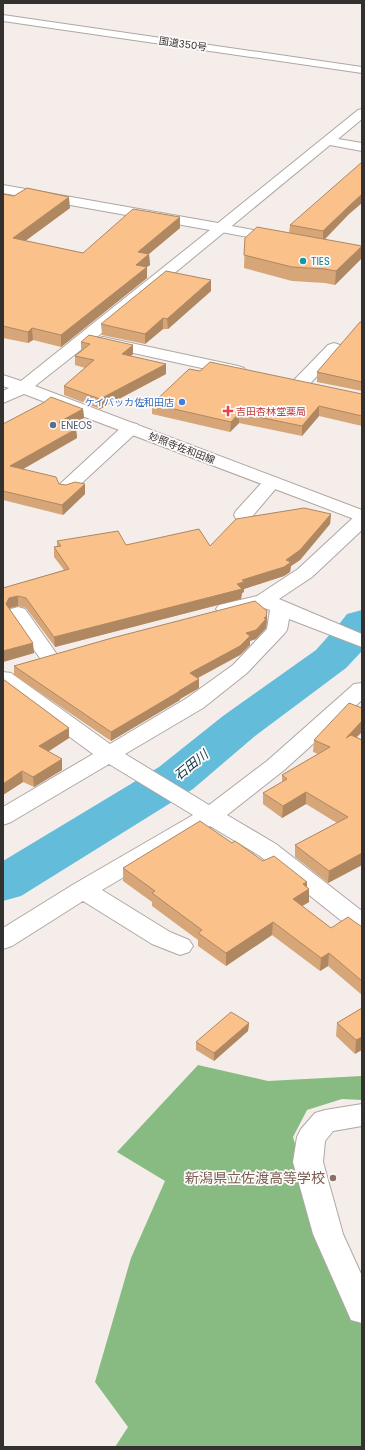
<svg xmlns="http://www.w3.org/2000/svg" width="365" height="1450" font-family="Poppins,'Noto Sans JP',sans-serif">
<rect width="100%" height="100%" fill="#f4edea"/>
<path fill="#88bb82" d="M198,1065l70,16 94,-5v24l-20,-1 -35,11 -14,27 24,83 45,102v125h-247l13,-20 -33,-45 36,-124 34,-77 -48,-29z"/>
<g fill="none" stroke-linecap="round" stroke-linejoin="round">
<path fill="#62bcda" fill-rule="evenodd" d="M362,610v41l-16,17 -91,68 -62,53 -172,107 -18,5v-40l156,-94 64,-51 93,-66 24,-27 7,-9z"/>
<defs>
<path id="street" d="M221,224l59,11 5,1 2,3 -2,3 -5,1 -64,-12 -2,-3 2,-3z
M103,337l135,29 6,2 2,3 -2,3 -6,2 -141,-31 -2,-3 2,-3z
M334,343l6,2 2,3 -2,3 -34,37 -6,1 -6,-1 -2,-4 2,-4 34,-35z
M131,423l6,1 3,4 -3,4 -65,60 -6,1 -6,-1 -3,-4 3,-4 65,-60z
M272,477l6,1 3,4 -3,4 -28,33 -7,2 -7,-2 -2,-4 2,-4 30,-33z
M362,514v16l-50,47 -33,22 83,35v13l-73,-28 -2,11 -3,4 -37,39 -44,35 -78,46 84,51 58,-44 87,-77 8,-1v17l-79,71 -56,44 49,29 86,67v22l-9,-3 -93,-74 -50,-30 -108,64 68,42 19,8 4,6 -4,6 -9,3 -28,-11 -69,-43 -71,45 -9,3v-21l71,-44 119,-69 -84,-51 -98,58 -8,3v-18l90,-53 -90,-66v-16l8,1 99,71 77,-46 46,-33 34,-36 3,-19c-17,-8 -34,8 -51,3l-3,-4 3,-4 38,-9 41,-27 57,-53z
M18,607l7,2 31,44 3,4 -3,4 -7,2 -7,-2 -34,-48 3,-4z
M362,1104v22l-29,5 -8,10 -2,21 20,72 19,42v47l-11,-3 -38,-86 -20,-72 4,-25 4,-8 14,-16 10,-3z"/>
<path id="secondary" d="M362,109v10l-24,20 24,4v8l-32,-6 -238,196 -57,45 327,124v12l-338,-128 -21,9v-12l6,-3 -6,-2v-11l18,6 189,-151 -207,-37v-8l215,38 140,-113z"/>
<path id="highway" d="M3,15l359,52v6l-359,-52z"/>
</defs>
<use href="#street" stroke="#aea7a4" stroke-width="2"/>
<use href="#secondary" stroke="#aea7a4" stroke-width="2"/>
<use href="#highway" stroke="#aea7a4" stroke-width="2"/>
<use href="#street" fill="#fff" fill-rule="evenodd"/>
<use href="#secondary" fill="#fff" fill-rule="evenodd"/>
<use href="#highway" fill="#fff" fill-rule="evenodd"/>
</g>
<path fill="#d7a678" d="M3,194l67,14 -45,33 58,12 97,-36v11l-31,26 1,11 -3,2v11l-86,69 -28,-7 -5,3 -25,-5z
M348,215l-23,24 36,20 -26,26 -10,-2 -33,-2 -48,-13 1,-30 44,-5 1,-8z
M211,291l-43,38h-5l-18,15 -43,-9 -1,-11z
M362,322v69l-45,-9v-10z
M81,342l52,12 -2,2 35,18 -66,35 -36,-14v-9l21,-18 -10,-3v-9l6,-5z
M200,371l162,23v32l-43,-10 -17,20 -63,-13 -9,9 -78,-18v-10z
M83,409l1,9 -15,8 7,3 1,9 -54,31 36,15 7,1 19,-1v10l-22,21 -60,-15v-76z
M331,514l-1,10 -30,36 -9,6 -1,6 -6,4 -40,13v3l-2,1 -1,6 -186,48 -29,-39 -8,-2 -8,2 -1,1 25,44 -31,9v-74l61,-18 -10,-13v-10l3,-1v-5l69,4 84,1z
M267,611v9l-1,8 -10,11 -6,2v4l-10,10 -42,23 1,10 -19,11v1l-69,41 -97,-66v-9z
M3,679l66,49v10l-21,14 14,18 -28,17 -11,-5 -20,13z
M362,708v24l-6,5 6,3v125l-34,18 -33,-26v-12l42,-22 -31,-19 -24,14 -19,-14v-11l19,-11v-7l36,-21 -5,-2 1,-12z
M232,843l31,18 44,21v5l2,2v13l-7,4 29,22 31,-1v68l-34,-29 -8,5 -48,-36 -46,31 -28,-20v-6l-46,-34v-4l-29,-21v-13z
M362,1008l-7,46 -19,-18 1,-13z
M249,1023l-1,8 -34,30 -18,-11v-8z"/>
<path fill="#af8761" d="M362,194v9l-14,12 -25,26v-10l26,-25z
M69,197l1,11 -57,42v-12z
M180,217v11l-42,35v-11z
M362,246l-1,13 -26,26 1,-14z
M149,254l1,11 -3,2v11l-86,69v-12l75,-70z
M211,280v11l-43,38 -1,-10z
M163,318v11l-18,15v-10z
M32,328l1,12 -5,3v-11z
M133,345v9l-11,10v-10z
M166,364v10l-66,35v-10z
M319,406v10l-17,20v-10z
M83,409l1,9 -24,13 -1,-9z
M239,413v10l-9,9 1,-10z
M76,429l1,9 -66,38 -1,-10z
M85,484v10l-22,21 -1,-10z
M331,514l-1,10 -30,36 -9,6 -1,6 -6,4 -40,13v3l-2,1 -1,6 -186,48 -1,-10 183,-53 5,-4 44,-20z
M18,596v10l-8,2 -3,6 -1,-10 3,-6z
M267,611v9l-1,8 -10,11 -6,2v4l-10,10 -50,27v-9l56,-40 18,-15z
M33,643l1,10 -31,9v-11z
M199,679v9l-19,11v1l-69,41v-9z
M362,721v11l-17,17 1,-11z
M69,728v10l-30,19v-11z
M62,759v11l-28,17 -1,-10z
M22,771l1,11 -20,13v-11z
M306,792v12l-24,14 1,-12z
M362,853v12l-34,18 1,-12z
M307,882v8l2,-1v13l-17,10 1,-13 10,-15z
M273,922l-1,13 -46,31v-13z
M329,953l-1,13 -8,5 1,-13z
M249,1023l-1,8 -34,30v-8z
M362,1037v13l-7,4 1,-14z"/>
<path fill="#fac18b" stroke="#af8761" d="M362,162v32l-13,12 -26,25 -33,-6z
M27,188l42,9 -56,41 70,15 50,-44 47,8 -42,35 11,2 -13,11 11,2 -86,68 -29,-7 -4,4 -25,-6v-132l11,2z
M257,227l105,19 -26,25 -11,-2 -33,-2 -48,-12 1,-17z
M166,271l45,9 -44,39 -4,-1 -18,16 -44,-10z
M360,322h2v60l-45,-10z
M89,335l44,10 -11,9 44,10 -66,35 -36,-13 30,-26 -19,-4 15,-12 -9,-2z
M210,362l152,32v22l-43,-10 -17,20 -63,-13 -8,9 -79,-18 37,-35 11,2z
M51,397l32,12 -24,13 17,7 -66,37 46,11 3,7 7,1 9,-3 10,2 -23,21 -59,-14v-67l40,-21z
M304,508l27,6 -31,36 -14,10 5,2 -7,5 -42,13 2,2 -7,2 5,5 -188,48 -28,-39 -8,-2 -9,2 -3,6 27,39 -30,8v-63l66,-19 -15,-22 7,-1 -4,-5 61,-10 8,14 73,-16 11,17 26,-27z
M255,601l12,10 -1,6 -2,1 2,1 -10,11 -10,3 4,3 -10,10 -50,27 9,6 -20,12h1l-69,41 -97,-66 98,-28z
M3,679l66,49 -30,18 23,13 -29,18 -11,-6 -19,13z
M349,703l13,5v13l-16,17 5,-3 11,5v113l-33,18 -34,-26 53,-28 -42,-25 -23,14 -20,-13 24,-14 -5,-4 48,-28 -16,-7z
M200,821l32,22 3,-2 28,20 11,-5 33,26 -4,2 6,5 -16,10 38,29 17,-11 14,10v54l-33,-28 -8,5 -48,-36 -47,31 -28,-20 4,-3 -50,-37 3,-2 -32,-23z
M362,1008v29l-6,3 -19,-17z
M231,1012l18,11 -35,30 -18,-11z"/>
<circle fill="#0f9aa8" stroke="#fefbfa" stroke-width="1.5" cx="303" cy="261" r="4"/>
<circle fill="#3f7fe0" stroke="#fefbfa" stroke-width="1.5" cx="182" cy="402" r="4"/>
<path fill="#e0444e" stroke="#fefbfa" stroke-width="1.5" d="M226 405h4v4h4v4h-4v4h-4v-4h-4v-4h4z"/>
<circle fill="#5c6f8a" stroke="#fefbfa" stroke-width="1.5" cx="53" cy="425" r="4"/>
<circle fill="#8d6e63" stroke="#fefbfa" stroke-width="1.5" cx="333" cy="1178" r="4"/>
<g text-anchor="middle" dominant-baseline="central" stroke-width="3.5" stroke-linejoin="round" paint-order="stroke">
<g font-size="10" fill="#33312f" stroke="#fefbfa">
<text transform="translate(183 44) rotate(8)">国道350号</text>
<text transform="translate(182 448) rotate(21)">妙照寺佐和田線</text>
</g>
<g font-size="10" fill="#0d838f" stroke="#fefbfa" text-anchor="start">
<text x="311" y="261">TIES</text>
</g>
<g font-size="10" fill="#366cbe" stroke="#fefbfa" text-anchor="end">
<text x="174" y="402">ケイバッカ佐和田店</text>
</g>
<g font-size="10" fill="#be3a42" stroke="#fefbfa" text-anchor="start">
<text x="236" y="411">吉田杏林堂薬局</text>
</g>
<g font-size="10" fill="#4e5e75" stroke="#fefbfa" text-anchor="start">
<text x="61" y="425">ENEOS</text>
</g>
<g font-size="13" font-style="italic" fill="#0b3643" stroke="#fefbfa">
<text transform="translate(191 765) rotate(-39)">石田川</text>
</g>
<g font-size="14" fill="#785e54" stroke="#fefbfa" text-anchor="end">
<text x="325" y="1178">新潟県立佐渡高等学校</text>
</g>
</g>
<rect width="365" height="1450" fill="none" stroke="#33312f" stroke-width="8"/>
</svg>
